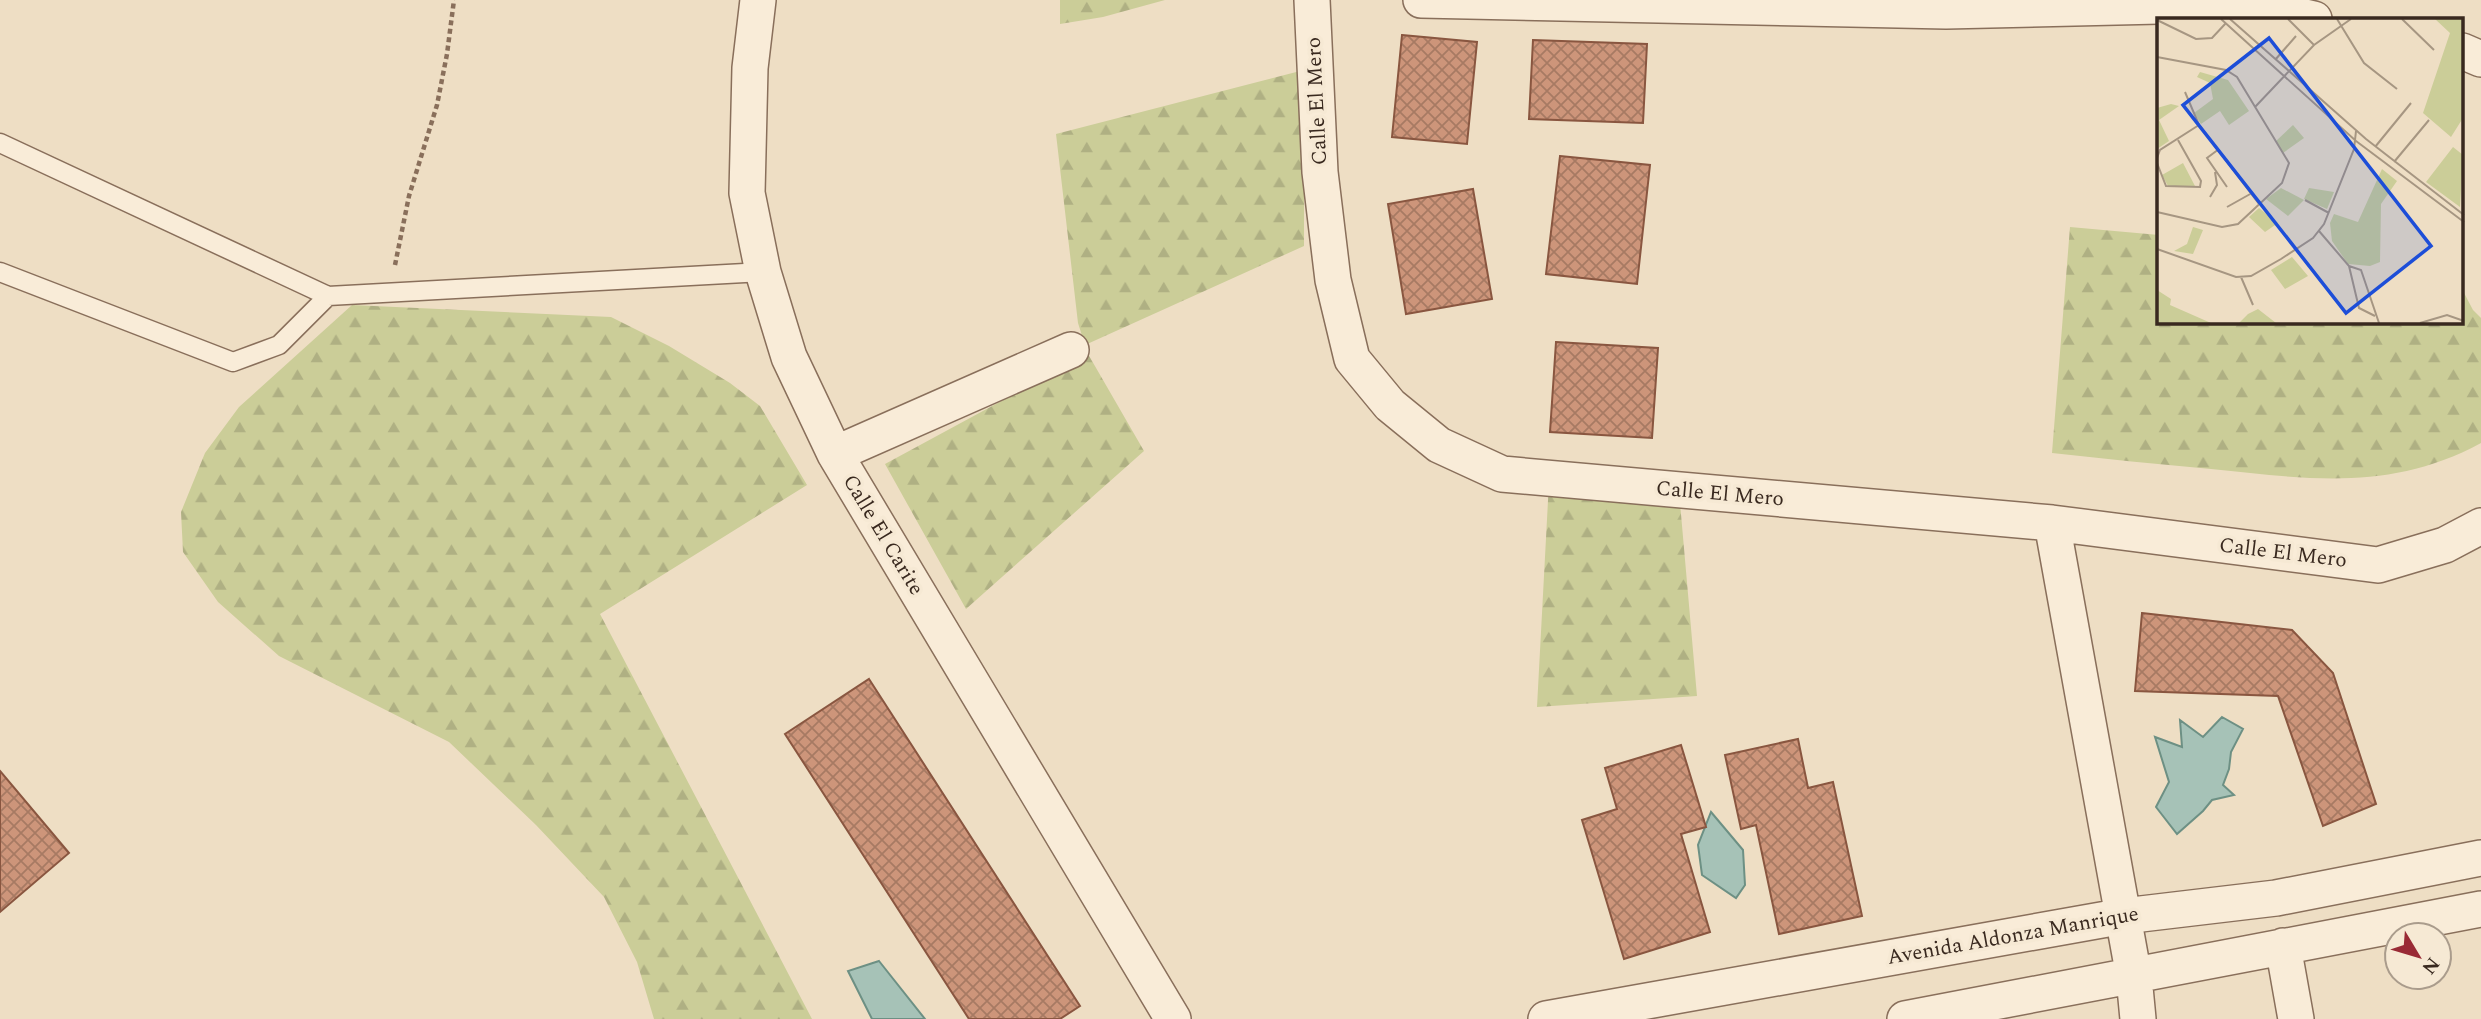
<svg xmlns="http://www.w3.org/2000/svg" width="2481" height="1019" font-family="Spectral,serif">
<defs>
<pattern id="forest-firs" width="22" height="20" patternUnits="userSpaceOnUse" patternTransform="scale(1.75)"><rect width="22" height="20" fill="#cbcd98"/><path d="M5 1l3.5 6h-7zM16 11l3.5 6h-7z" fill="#afb083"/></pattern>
<pattern id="building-cross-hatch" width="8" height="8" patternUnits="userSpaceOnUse" patternTransform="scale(1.75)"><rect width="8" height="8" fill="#cd957a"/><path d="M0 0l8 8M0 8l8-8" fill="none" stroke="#a77a63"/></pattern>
</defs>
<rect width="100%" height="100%" fill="#eedec4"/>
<path fill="url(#forest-firs)" d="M1060,0h105l-62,17 -43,7z
M1304,70v176l-219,99 -7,-22 -22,-189z
M2070,227l89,8v87h303v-33l11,21 8,8v125c-90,49 -173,36 -270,26 -53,-5 -106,-10 -159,-16z
M352,305l259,12 58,29 61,37 30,23 47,79 -207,129 212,405h-158l-17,-57 -33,-65 -68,-72 -87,-83 -170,-86 -61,-54 -35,-50 -2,-40 24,-59 34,-46z
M1088,354l56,97 -178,158 -81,-145z
M1550,463l128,17 19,216 -160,11z"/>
<path fill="#a6c2b7" stroke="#6d9084" stroke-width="2" d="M2222,717l21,12 -12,23 -2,17 -6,16 11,10 -22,5 -9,11 -26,23 -21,-27 13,-25 -14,-45 27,10 -2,-27 23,17z
M1711,812l32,38 2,35 -9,13 -34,-23 -4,-30z
M879,961l46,58h-53l-24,-48z"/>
<path fill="url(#building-cross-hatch)" stroke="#895640" stroke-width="2" d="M1402,35l75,7 -10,102 -75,-7z
M1533,40l114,4 -4,79 -114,-4z
M1560,156l90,9 -13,119 -91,-10z
M1473,189l19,110 -86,15 -18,-110z
M1556,342l102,6 -6,90 -102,-6z
M2142,613l150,17 41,43 43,131 -53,22 -45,-130 -143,-5z
M869,679l211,327 -20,13h-91l-184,-285z
M1798,739l10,49 25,-6 29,134 -83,18 -23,-109 -15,4 -16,-74z
M1681,745l25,82 -25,7 29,98 -86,27 -42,-139 35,-11 -12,-41z
M0,771l69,82 -69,59z"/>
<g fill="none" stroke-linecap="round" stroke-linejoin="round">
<defs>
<path id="service" d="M0,143l328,153 435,-24
M0,272l233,90 46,-17 49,-49"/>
<path id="minor" d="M758,0l-8,68 -3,125 16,79 26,85 46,97 338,565
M1312,0l8,172 13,108 19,79 38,46 49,40 63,29 550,49 326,42 67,-20 36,-19
M1421,0l525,11 299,-7 69,15
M2462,51l19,8
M835,454l236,-104
M2052,523l82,454 4,42
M2283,946l13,73
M1546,1019l578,-103 152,-18 205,-40
M1905,1019l576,-110"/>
</defs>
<use href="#service" stroke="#896f5b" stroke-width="21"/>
<use href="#minor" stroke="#896f5b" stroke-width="38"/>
<path stroke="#896f5b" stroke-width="4.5" stroke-dasharray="5 3.5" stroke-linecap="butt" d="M395,265l14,-69 28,-91 10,-51 7,-54"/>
<use href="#service" stroke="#f9ecd8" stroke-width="18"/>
<use href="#minor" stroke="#f9ecd8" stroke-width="35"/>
</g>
<g text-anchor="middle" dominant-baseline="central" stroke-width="7" stroke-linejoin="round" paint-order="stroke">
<g font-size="21" fill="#39291f" stroke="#f6e9d4">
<text transform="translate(1317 101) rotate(-93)">Calle El Mero</text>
<text transform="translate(1720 494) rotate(5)">Calle El Mero</text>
<text transform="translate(883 535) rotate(59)">Calle El Carite</text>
<text transform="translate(2283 553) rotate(7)">Calle El Mero</text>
<text transform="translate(2013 936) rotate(-10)">Avenida Aldonza Manrique</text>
</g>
</g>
<g transform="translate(2157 18)">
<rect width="306" height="306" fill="#eedec4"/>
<path d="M278,1h28v99l-12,19 -28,-24 27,-80zM43,54l28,8 21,31 -20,14 -9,-14 -19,13 -7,-11 19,-14 -3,-16 -13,-6zM14,86l8,2 -20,14 10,21 -12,8v-41zM136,107l11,13 -21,15 -7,-12zM296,129l10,8 -3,52 -34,-25zM26,145l12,23h-27l-6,-11zM225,151l15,12 -16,23 -1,58 -10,4 -22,-2 -16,-23 -2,-18 4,-9 24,8zM124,170l23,12 -16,16 -22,-17zM152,170l25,4 -7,17 -23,-10zM102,190l19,15 -13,9 -16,-15zM36,209l10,3 -10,24 -19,-3 13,-7zM135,239l16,19 -23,13 -14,-19zM0,272l14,9 -1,6 41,18h-54zM101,291l18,14h-37l9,-9z" fill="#cbcd98"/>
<path fill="none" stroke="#a69682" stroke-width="2" d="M64,1l135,122 108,81M73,1l136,120 98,76M131,1l26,26M180,1l27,44 33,26M245,1l32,31M0,2l39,19 16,-1 14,-15M0,39l69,13 11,7 52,86 -7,20 -44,41 -16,3 -65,-15M118,42l21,-24M28,74l14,33 60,79M98,89l59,-62 37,-26M218,129l36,-44M62,131l-12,9 20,29M0,140l3,-8 39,-25M237,144l35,-42M0,145l9,23 34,1 1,-6 -23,-41M53,179l7,-12 -2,-13M148,182l24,13M70,189l25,-14M162,213l30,35 10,42 16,8M0,231l79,28 15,-1 30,-17 32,-21 11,-14 30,-75 2,-18M192,248l12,4 18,53M84,259l12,28M263,305l27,-8 17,6"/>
<path fill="#1d4ed8" fill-opacity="0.15" stroke="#1d4ed8" stroke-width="3.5" d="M112,20l162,208 -85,67 -163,-208z"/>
<rect width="306" height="306" fill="none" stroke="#39291f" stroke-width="3.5"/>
</g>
<g transform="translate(2418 956) rotate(128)"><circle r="33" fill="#f6e9d4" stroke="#aa9c8c" stroke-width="2"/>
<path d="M0-5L12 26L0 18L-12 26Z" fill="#992a35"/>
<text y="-10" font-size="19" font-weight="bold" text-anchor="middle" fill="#39291f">N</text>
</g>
</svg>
